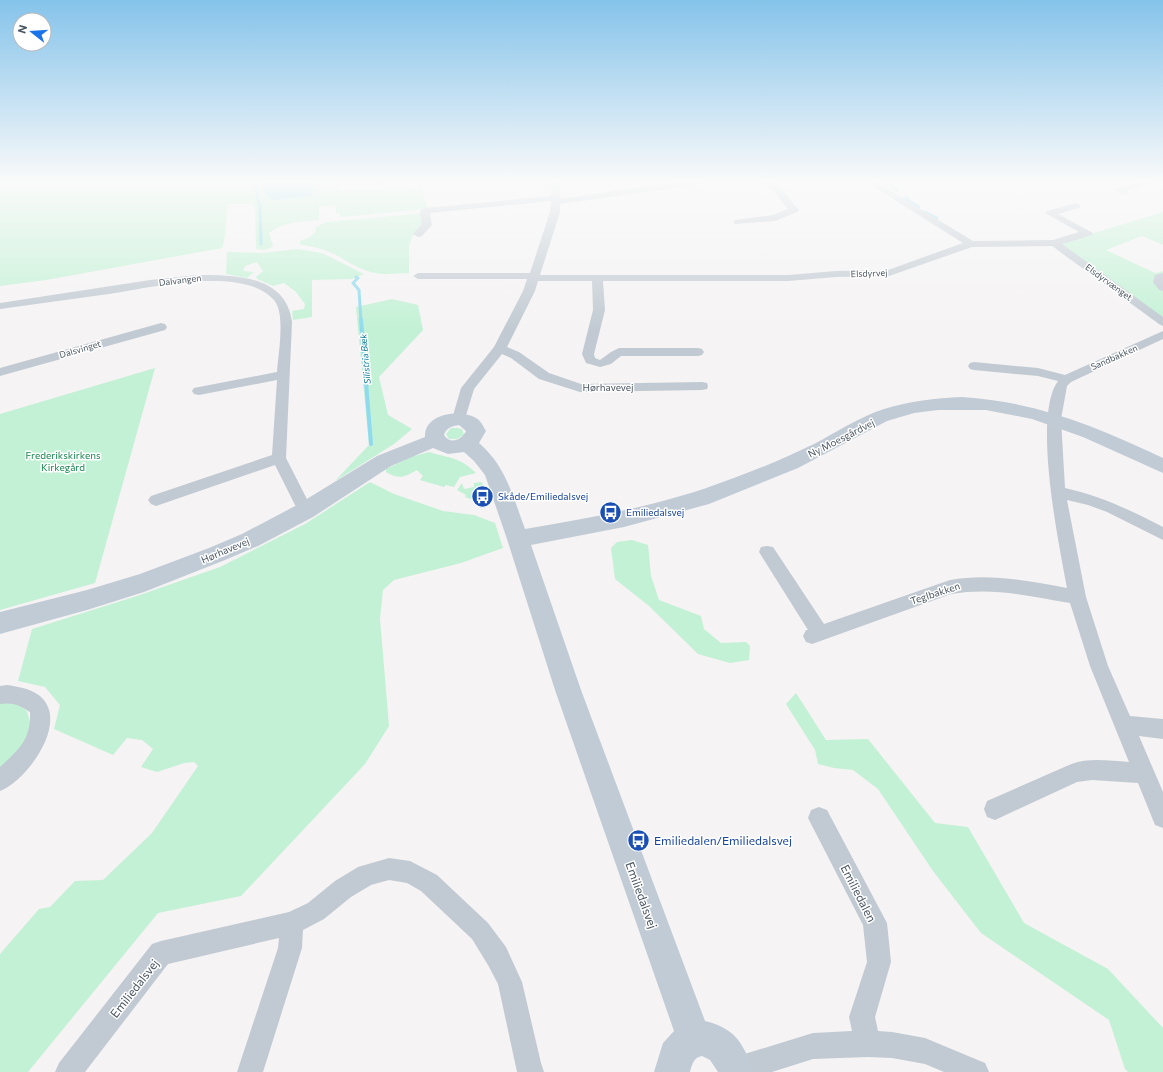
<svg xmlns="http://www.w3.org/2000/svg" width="1163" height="1072" font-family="Commissioner,sans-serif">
<rect width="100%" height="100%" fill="#f5f3f3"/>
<path fill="#c3f1d5" d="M0,180h338v10l83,-3 7,22 -88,8v-4l-4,1 -1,-9 -16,2v13c-19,2 -34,1 -50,13l4,13c-6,5 -10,4 -17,3l-1,-41 -3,-4h-24c-1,8 -3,41 -6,44l-176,32 -46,6z
M1163,212v33l-21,-9 -36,14 49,23 8,-2v47l-102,-72 3,-4z
M424,213v12l-11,11 -4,9v28c-12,0 -23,2 -34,0 -14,-3 -25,-10 -37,-17 -11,-6 -25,-10 -38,-11v-4l10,-4 6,-6 -1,-4 12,-5z
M297,249l25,4 42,21 -12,5 -40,1v37l-19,3 -1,-9 12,-2 1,-5 -9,-12 -12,-9 -11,3 -16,-7 -1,-2 7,-6 -6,-9 -12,4 -2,5 11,1 -7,6 -21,-4 1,-22 36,1z
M392,299l26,6 5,25 -44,47 9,38 24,14 -18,15 -59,37 34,-36 -13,-138z
M155,368l-60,215 -95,27v-196z
M451,428h6l5,1 2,6 -7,4h-8l-3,-5z
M429,452c22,7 29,4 47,21l-16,4 -6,10 -8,-2 -2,2 -24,-7 3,-4 -6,-6c-13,7 -17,10 -31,2v-3l25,-12z
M370,482l24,12 49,17 31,4 21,8 8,25 -42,15 -67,17 -11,10 -3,29 9,107 -24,38 -124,132 -83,17 -130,159h-28v-118l39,-45 11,-2 25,-26 28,-1 49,-47 46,-67 -4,-4 -10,1 -27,9 -16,-5 12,-18 -11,-9 -15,-2 -14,17 -59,-26 6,-24 -15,-18 -27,-6 14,-52 108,-34 80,-28 85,-43z
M482,482l8,24 -25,-9 1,-2 -9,-5 5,-7 2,6 10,-2v-4z
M632,540l16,5 3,31 8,24 42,16 3,13 17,14 25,-1 4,4 -1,14 -19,3 -32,-9 -49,-48 -34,-27 -4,-31 6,-6z
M796,693l30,47 42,-1 67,84 33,4 56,96 84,46 55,59v44h-35l-3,-3 -16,-49 -128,-87 -48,-62 -55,-82 -25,-19 -19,-2 -16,-4 -3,-14 -29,-46z
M5,702l14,3 8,6 3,11 -1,15 -29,35v-69z"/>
<path fill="#90daee" d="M260,180h53l-1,16 -40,4 -6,-5z"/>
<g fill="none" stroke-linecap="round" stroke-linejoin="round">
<path stroke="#90daee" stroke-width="3" d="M254,180l3,5 -1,5 4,17 1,37
M881,180l11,6 5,5
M905,198l14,9
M925,212l12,6
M356,277l2,1 -5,5 6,7 2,31"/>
<path stroke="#90daee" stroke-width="4" d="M361,320l10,124"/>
<path fill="#c1cad2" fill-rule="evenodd" d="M375,180h8l1,3 -4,3 -3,-1z
M552,180h8v19l131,-19h23l-4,3 -150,21v8l-20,63h248l48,-4 52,-1 75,-27 -100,-63h10l100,61 80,-1 26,-8 -34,-19 2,-2 29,-8 5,3 -2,2 -21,6 35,19 -1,2 -30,9 101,73v9l-4,-2 -107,-78 -80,1 -83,29 -53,1 -48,4h-185l2,29 -11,44 1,4 5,2 11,-8 8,-4h79l4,1 2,3 -2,3 -4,1h-77l-10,8 -11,3 -14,-4 -4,-9 11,-44 -1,-29h-54l-3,10 -28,56 12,5 30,21 32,11 121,-2 5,1 1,3 -1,3 -5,1 -122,2 -41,-13 -28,-21 -9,-4 -28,35 -10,33 -5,2 -5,-2 -2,-3 9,-31 33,-41 29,-56 4,-12h-109l-5,-3 5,-3h112l20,-61 1,-11 -121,12 2,12 -10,11 -4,1 -5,-3 9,-10 -2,-13 5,-3 126,-12z
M757,180c23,0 27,12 40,28l2,2 -2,2 -22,9 -40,3 -2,-2 2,-2 38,-5 15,-6 -17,-21z
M1146,180h6l1,2 -1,2 -24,6v4l-3,1 -10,-5 2,-2z
M1163,273v18l-4,-1 -6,-8 2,-7z
M197,275c38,0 89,0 95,47l-6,136 27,53 -3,4 -5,2 -5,-2 -25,-50 -119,41 -5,-2 -3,-4 3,-4 121,-41 5,-75 -78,15 -5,-1 -2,-3 2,-3 5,-1 78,-15c1,-17 9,-58 -3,-72 -31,-35 -125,-12 -165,-6 -37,5 -73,10 -109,15v-6l150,-23z
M161,323l4,1 2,3 -2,3 -165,46v-8z
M1163,331v8l-92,43 -4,4 -6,33 4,69c38,9 63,21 98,39v13l-56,-28 -19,-7 -21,-5 19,97 22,69 22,50 33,3v20l-24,-3 24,56v36l-8,-3 -17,-42 -46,-3 -15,2 -82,38 -8,-3 -3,-8 3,-8 82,-36c19,-8 40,-4 60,-3l-39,-96 -20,-63c-40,-7 -78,-16 -119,-9l-139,50 -6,-2 -3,-6 3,-6h2l-49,-78 2,-5 6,-1 6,1 51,77 126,-44c40,-7 77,1 117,8 -8,-44 -35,-172 -9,-207l-20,-5 -64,-6 -4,-1 -2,-3 2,-3 4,-1 64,6 27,7z
M7,685c13,2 27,4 36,14 24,27 -17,82 -43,92v-24c19,-18 31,-27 30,-55 -10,-7 -18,-10 -30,-8v-18z
M819,807l8,3 60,113 4,39 -16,55 3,14 14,1 33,6 60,25 4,9h-45l-19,-8 -33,-6 -25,-1 -54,2 -41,13h-50v-2l4,-9 9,-4 78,-24 39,-2 -3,-14 18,-55 -4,-37 -55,-107 3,-8z
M389,858l21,3 27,14 51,48 18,24 16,35 19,81 3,9h-27l-19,-88 -10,-19 -16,-26 -51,-48 -14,-8 -18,-3 -18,5 -20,12 -27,22 -21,11 -1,18 -39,124h-26l41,-124 1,-10 -111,26 -83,108h-30l4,-9 93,-119 9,-3 128,-29 19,-9 27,-22 23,-14z"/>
<path fill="#c1cbd6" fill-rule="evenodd" d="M962,397c76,5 133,29 201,61v15l-80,-36 -51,-18 -46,-9h-48l-24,3 -27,8 -89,47 -89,36 -85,23 -93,18 50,145 124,331c32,8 38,23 49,51h-36l-8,-12 -8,-4c-8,1 -10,8 -12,16h-36l9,-29 11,-12 -119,-341 -48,-151 -22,-64 -11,-14 -10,-9 -16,2 -15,-6 -42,18 -78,51 -55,29 -33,14 -81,32 -57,18 -87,24v-22l87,-22 53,-16 69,-26 33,-14 55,-29 80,-49 48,-19c-1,-24 36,-28 51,-19 5,3 7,8 10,13l-7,12c27,23 34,54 46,86 70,-12 139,-24 206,-50 28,-10 56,-22 83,-35 23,-12 45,-27 70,-35 26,-8 51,-11 78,-12zM459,425l7,6c-4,9 -16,14 -22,4 2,-7 8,-9 15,-10z"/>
</g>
<linearGradient id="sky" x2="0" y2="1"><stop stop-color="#85c3ea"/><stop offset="0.55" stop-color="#fafafa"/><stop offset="1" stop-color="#fafafa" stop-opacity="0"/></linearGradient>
<rect width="1163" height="330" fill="url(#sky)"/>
<defs>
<symbol id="bus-disc" viewBox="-11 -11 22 22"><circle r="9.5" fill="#1a4fb4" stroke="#fff"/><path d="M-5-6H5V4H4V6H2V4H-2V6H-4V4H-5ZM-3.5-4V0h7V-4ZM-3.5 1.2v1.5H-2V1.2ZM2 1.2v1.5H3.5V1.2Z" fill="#fff"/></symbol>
</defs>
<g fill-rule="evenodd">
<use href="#bus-disc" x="470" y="484" width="25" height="25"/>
<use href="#bus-disc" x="598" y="500" width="25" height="25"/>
<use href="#bus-disc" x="626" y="828" width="25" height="25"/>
</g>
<g text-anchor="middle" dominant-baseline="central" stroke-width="3" stroke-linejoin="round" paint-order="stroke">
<g font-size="9" fill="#4a5661" stroke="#fff">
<text transform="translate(869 273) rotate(-2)">Elsdyrvej</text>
<text transform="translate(180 280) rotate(-7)">Dalvangen</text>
<text transform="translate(1109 282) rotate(36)">Elsdyrvænget</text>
<text transform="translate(80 349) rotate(-16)">Dalsvinget</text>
<text transform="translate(1114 357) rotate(-24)">Sandbakken</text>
</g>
<g font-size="9" font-style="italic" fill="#0c7c9b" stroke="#fff">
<text transform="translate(365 359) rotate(-95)">Silistria Bæk</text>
</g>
<g font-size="10" fill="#4a5661" stroke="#fff">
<text x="608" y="387">Hørhavevej</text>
<text transform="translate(841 438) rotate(-27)">Ny Moesgårdvej</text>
<text transform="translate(225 550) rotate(-23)">Hørhavevej</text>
<text transform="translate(935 593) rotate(-18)">Teglbakken</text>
</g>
<g font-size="10" fill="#17864f" stroke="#fff">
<text x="63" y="455">Frederikskirkens<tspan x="63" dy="12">Kirkegård</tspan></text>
</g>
<g font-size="10" fill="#164399" stroke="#fff" text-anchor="start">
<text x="498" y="496">Skåde/Emiliedalsvej</text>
<text x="626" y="512">Emiliedalsvej</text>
</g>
<g font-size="12" fill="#164399" stroke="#fff" text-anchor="start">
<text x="654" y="840">Emiliedalen/Emiliedalsvej</text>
</g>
<g font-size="12" fill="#4a5661" stroke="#fff">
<text transform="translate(859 893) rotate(63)">Emiliedalen</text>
<text transform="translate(642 895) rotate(70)">Emiliedalsvej</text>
<text transform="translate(134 988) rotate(-52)">Emiliedalsvej</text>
</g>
</g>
<g transform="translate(32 32) rotate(287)"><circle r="19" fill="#ffffff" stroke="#b7bbc0"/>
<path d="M0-3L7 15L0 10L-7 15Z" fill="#1a73e8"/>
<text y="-6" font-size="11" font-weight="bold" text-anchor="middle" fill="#4a5661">N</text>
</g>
</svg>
